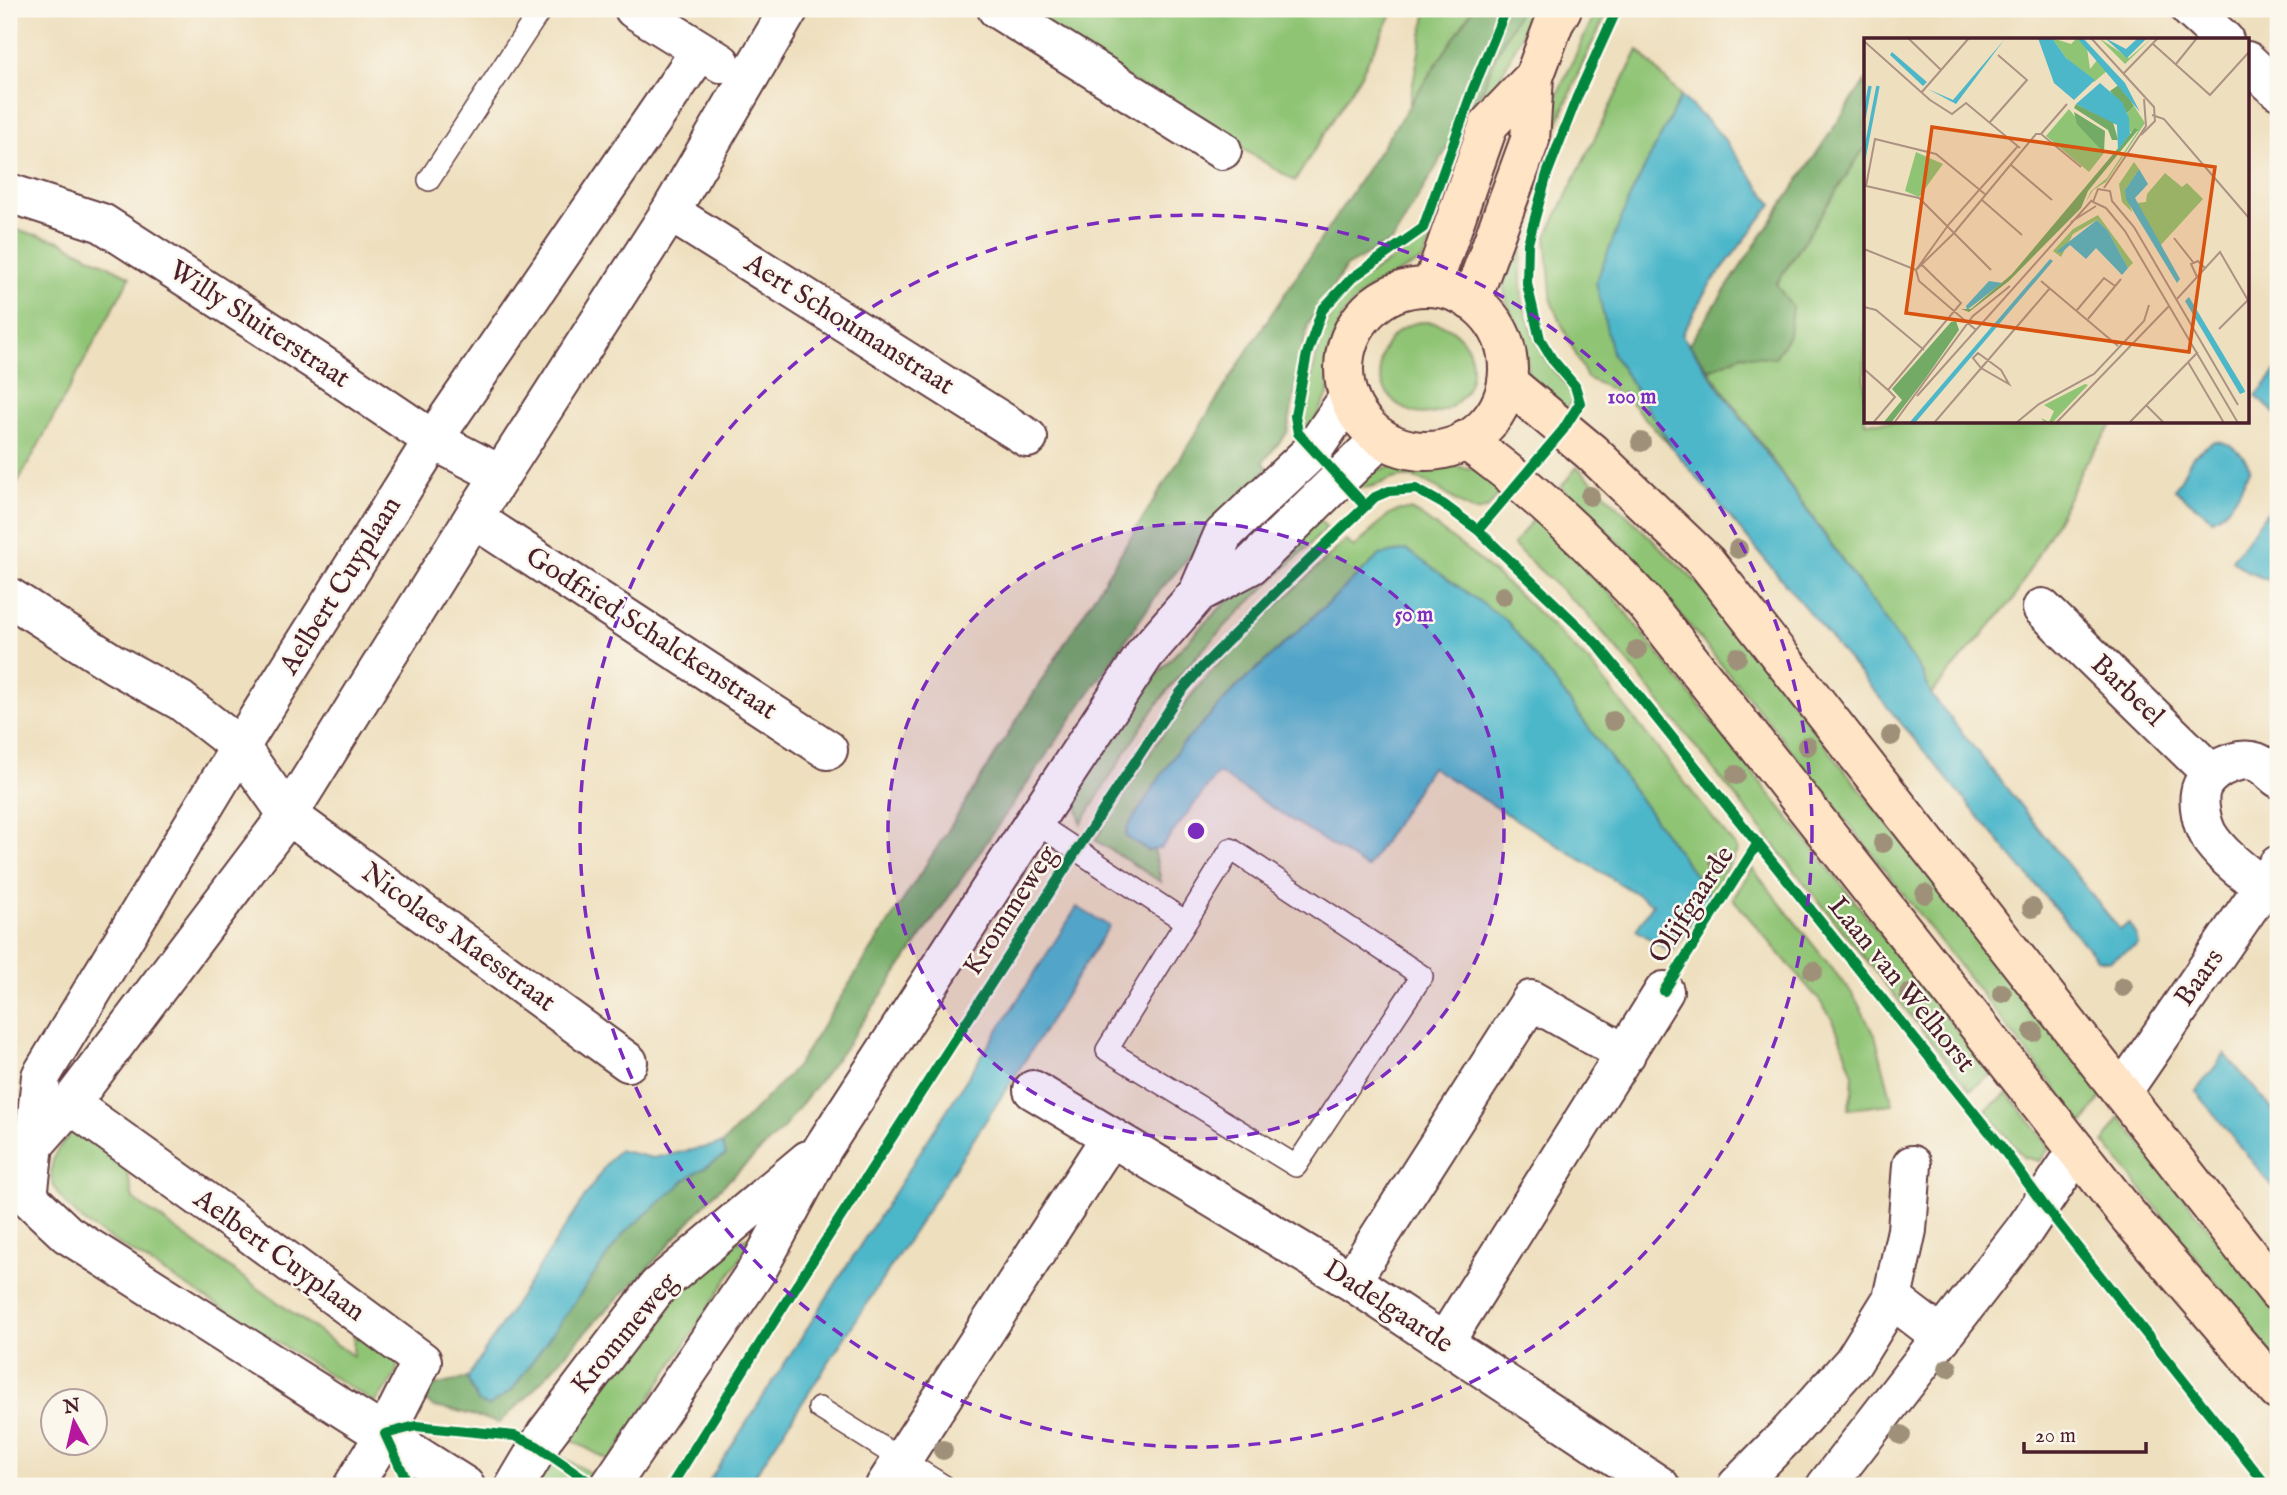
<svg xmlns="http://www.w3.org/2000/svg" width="2287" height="1495" font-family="'IM FELL English',serif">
<rect width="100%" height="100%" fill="#fbf7ec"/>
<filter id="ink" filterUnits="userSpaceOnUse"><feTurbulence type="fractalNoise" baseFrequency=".0143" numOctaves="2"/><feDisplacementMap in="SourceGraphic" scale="14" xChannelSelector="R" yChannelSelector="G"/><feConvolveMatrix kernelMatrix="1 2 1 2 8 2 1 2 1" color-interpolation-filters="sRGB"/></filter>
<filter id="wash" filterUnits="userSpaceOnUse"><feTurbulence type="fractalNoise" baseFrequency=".00686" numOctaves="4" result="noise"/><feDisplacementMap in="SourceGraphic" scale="28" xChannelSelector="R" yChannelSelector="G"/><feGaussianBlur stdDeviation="1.57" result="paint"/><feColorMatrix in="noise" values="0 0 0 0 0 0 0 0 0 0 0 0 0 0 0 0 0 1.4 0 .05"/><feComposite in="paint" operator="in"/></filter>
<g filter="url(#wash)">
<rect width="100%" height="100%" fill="#eedfbe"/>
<path fill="#8fc475" stroke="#6c7250" stroke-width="2" d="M1015,9h371l6,5 -32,62 -65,105z
M1427,9h46l-64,96z
M1520,9h14l-35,71 -76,180 -57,30 -22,24 -6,11 -8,26 -2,44 -21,40 -6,-14 19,-79 7,-19 23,-37 66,-42 9,-12 15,-29 56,-148z
M1597,9h12c-35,70 -104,222 -85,298 6,21 14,40 26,58 7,12 22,21 24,35l-16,20c-9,-11 -20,-22 -27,-35 -5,-10 -3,-20 -6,-31 -8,-30 -26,-57 -22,-89l35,-118 20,-54z
M1638,50l43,46 -51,101 -18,156 62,97 -50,-55 -37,-17 -35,-74 -6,-67z
M1865,147v275h249l-32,47 -19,40 -50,91 -82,94 -8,-20 -29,-41 -185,-263 33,-15 33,2 14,-22 -13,-50z
M9,228l51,13 70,36 -121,222z
M1380 368a46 46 0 1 1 92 0a46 46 0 1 1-92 0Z
M1394,466h59l21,3 32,17 -18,22 -12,4c-25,-10 -41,-33 -70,-35 -17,-1 -33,14 -48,10l10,-15z
M1577,467l141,136 117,155 268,336 -20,30 -308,-394 -142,-173 -72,-70z
M1400,510h10l10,5 50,37 57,50 63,61 148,187 -28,46 -146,-202 -157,-144 -27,6 -146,134 -86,161 6,-2 7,33 -66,-42c35,-54 67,-111 109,-160 44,-50 94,-94 142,-140l8,8 33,-32z
M1539,512l18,14 435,548 -22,16 -343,-429 -40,-47 -74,-69z
M1317,517l10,11c-52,51 -109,100 -155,157 -34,43 -62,93 -91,139l-6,-30c17,-27 32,-56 51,-81 55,-73 125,-134 191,-196z
M1752,868l102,128 21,39 18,69 -45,5 4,-17 1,-18 -19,-52 -15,-22 -86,-101z
M2008,1093l42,54 -10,14 -17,-4 -37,-47z
M2120,1117l158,198v46l-174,-219z
M78,1126l47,35 8,38 220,157 1,-30 43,36v11l-22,30 -290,-180c-19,-20 -42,-35 -31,-66 3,-11 17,-22 24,-31z
M751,1237l-9,19 -132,205 -48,-26 54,-85 116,-107z
M555,1453l44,25 -6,8h-59z"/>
<path fill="#73aa66" stroke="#5e6448" stroke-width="2" d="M1473,9h47l-24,46 -12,31 -91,154 -47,27 -38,58 -21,108 -24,29 5,6 -107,121 -314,456 -66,86 -69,65 -67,76 -45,44 -74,82 -27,25 -42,-12 -24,-4 -12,-11 13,-10 33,-8 11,24 34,-12 111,-156 67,-58 36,-21 -4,-11 74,-77 151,-235 302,-484z
M1865,81v66l-89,137 16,23 -3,28 -14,23 -33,-3 -33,15 -20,-26z"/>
<path fill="#4db7ca" stroke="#4c6b7a" stroke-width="2" d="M1681,96l39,38 52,70 -66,86 -24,45 212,298 29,41 8,20 189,236 9,-7 7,11 2,11 -29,16 -12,-2 -423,-509 -62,-97 -16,-71 34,-85z
M2278,369v47l-22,-20z
M2214,441c19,2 27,10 36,27 -9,21 -17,41 -38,51l-37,-29 18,-34z
M2278,497v87l-30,-12 -16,-12z
M1407,550l100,71 57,73 146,202 -39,56 -35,-22 17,-26 -222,-137 -64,101 -149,-95 -57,75 -12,3 -23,-14 1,-9 52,-80 55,-58 146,-135z
M1077,907l32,19 -80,128 -281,432h-42z
M2225,1054l53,62v78l-82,-103z
M722,1144l4,11 -36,21 -67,58 -111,156 -23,16 -11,-4 -11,-24 138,-212 13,-16 35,8z"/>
</g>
<g filter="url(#ink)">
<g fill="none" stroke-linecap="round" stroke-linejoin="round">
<defs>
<path id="service" d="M429,180l112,-171
M1034,822l152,100
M1231,849l191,127 -126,190 -189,-116z
M819,1408l125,78"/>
<path id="minor" d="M634,9l87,54
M997,9l225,141
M2190,9l34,31
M2247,61l31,29
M9,193l93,30 214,138 117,79 68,35
M670,212l358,226
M473,518l355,232
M9,597l105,67 67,37 59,46 48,68 340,247
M2042,608l170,166
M2263,887c-19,-15 -42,-31 -55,-52 -6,-11 -10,-30 -8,-42 3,-21 37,-38 56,-31 8,3 16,11 22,16
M1033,1090l318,191 309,205
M2122,1092l156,-227
M70,1104l170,122 182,135 -37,73 -32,52
M27,1143l7,2 7,-69 199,-329 193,-307 267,-389
M1351,1281l180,-281 95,54
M1892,1299l50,38
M1444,1343l220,-352
M465,1486l-398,-252 -39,-37 6,-52 36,-41 218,-289 185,-297 197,-306 119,-203
M885,1486l225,-348
M1737,1486l53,-54 63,-70 39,-63 15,-69 5,-65
M1826,1486l199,-257 52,-78"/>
<path id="tertiary" d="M1198,593l53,-28 130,-127
M515,1486l31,-52 112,-148 150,-126
M610,1486l149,-219 64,-119 211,-326 111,-168 53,-61 25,-58 90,-85 36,-53"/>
<path id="secondary" d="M1432,286l57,-162 45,-47
M1344 369a82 82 0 1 1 164 0a82 82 0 1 1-164 0Z
M1471,301l59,-161 4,-63 20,-54 8,-14
M1507,382l84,70 116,111 571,729
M1465,440c66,47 125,103 180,163l485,615 148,173"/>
</defs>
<use href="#service" stroke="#633c41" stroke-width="24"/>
<use href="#minor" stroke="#633c41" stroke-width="42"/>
<use href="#tertiary" stroke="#633c41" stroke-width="42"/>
<use href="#secondary" stroke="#633c41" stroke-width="42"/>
<use href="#service" stroke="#fff" stroke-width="21"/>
<use href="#minor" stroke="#fff" stroke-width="38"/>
<use href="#tertiary" stroke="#fff" stroke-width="38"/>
<use href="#secondary" stroke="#ffe4c6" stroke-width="38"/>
<defs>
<path id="cycleway" d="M1365,506l-67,-73 -3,-17 12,-62 15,-44 30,-32 71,-50 50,-139 33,-80
M1478,530l85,-100 17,-27 -5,-17 -23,-27 -12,-20 -13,-55 1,-41 19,-69 30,-77 40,-88
M1664,991l94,-148
M409,1486l-24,-52 31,-8 99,10 22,10 58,40
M671,1486l115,-184 291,-452 103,-157 22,-26 75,-76 98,-94 14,-6 27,-2 27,15 35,26 119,114 403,501 43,59 224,282"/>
</defs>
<use href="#cycleway" stroke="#fbf7ec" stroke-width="15"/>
<use href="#cycleway" stroke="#00873e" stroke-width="10"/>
</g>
<g fill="#9f9179">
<circle cx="1641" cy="442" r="10"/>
<circle cx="1590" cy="496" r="10"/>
<circle cx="1738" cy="549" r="10"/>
<circle cx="1503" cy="596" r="10"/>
<circle cx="1637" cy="650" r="10"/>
<circle cx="1737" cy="657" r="10"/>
<circle cx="1613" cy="721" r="10"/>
<circle cx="1891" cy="736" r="10"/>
<circle cx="1807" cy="746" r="10"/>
<circle cx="1736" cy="775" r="10"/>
<circle cx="1883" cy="843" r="10"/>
<circle cx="1718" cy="860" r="10"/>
<circle cx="1925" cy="894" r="10"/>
<circle cx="2032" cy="908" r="10"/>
<circle cx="1813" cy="971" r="10"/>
<circle cx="2123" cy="987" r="10"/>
<circle cx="2002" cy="993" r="10"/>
<circle cx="1909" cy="994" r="10"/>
<circle cx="2033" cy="1032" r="10"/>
<circle cx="1948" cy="1368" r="10"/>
<circle cx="1901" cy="1435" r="10"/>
<circle cx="943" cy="1450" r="10"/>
</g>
</g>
<circle cx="1196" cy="831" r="308" fill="#7b2cbf" fill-opacity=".12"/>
<g fill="none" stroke="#7b2cbf" stroke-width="3.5" stroke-dasharray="12 9">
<circle cx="1196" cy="831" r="308"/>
<circle cx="1196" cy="831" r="616"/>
</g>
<g text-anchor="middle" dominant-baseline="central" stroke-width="5" stroke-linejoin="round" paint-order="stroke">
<g font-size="28" fill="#4a1f2b" stroke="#fbf7ec">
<text transform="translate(259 325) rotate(33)">Willy Sluiterstraat</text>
<text transform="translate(849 325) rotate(32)">Aert Schoumanstraat</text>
<text transform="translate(341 586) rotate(-58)">Aelbert Cuyplaan</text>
<text transform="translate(651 634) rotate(33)">Godfried Schalckenstraat</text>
<text transform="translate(2127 691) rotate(44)">Barbeel</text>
<text transform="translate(1692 905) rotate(-57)">Olijfgaarde</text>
<text transform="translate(1011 911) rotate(-57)">Krommeweg</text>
<text transform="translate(458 938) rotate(36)">Nicolaes Maesstraat</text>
<text transform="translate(2200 978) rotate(-55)">Baars</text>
<text transform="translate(1901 985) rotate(51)">Laan van Welhorst</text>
<text transform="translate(279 1256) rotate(36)">Aelbert Cuyplaan</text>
<text transform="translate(1388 1307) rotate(33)">Dadelgaarde</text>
<text transform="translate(625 1334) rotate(-50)">Krommeweg</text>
</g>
</g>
<g transform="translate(1864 38)">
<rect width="385" height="385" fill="#eedfbe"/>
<path d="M188,0l19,6 6,-6 10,10 3,21 8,-10 10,11 -14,12 -28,-24zM235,0l30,20 23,-20 -27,26zM270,68l11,17 -39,59 -13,8 -7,12 5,-11 16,-13 31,-47 -8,1 -3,-19zM205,71l35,44 -15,19 -43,-36zM52,114l27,12 -24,33 -14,-6zM270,124l5,7 -14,21 7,22 -10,-10 -3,-18zM301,135l17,14 5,-4 16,16 -44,48 -22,-44 9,-1 1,-8zM234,177l35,48 -5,5 -20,-37 -11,-11 -24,14 -12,23 -8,-6 20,-22zM221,346l3,1 -36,38h-7l-4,-5 8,4 5,-11 -10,-6z" fill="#8fc475"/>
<path d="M256,46l14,22 -7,7 -17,-22zM212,66l37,18 5,18h-6l-4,-10 -34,-22zM210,74l31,19 -1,22 -27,-29zM271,90l3,2 -50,61 -7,17 -72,73 -40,31 -8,-3h10l41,-35zM92,283l3,9 -34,49 -34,44h-8l19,-23 -10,-11 59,-67z" fill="#73aa66"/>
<path d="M174,0h14l14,20 29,22 -21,20 -20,-17zM213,0h6l42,45 15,29zM241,0l21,11 12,-11h9l-20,20zM140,2l-48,64 -28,-15 25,11zM28,14l35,30 -4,4 -33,-31zM236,45l22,19 7,16 1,16 -12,16 -1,-25 -41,-21zM275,131l9,15 -13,14 45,81 -3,4 -51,-84 -1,-9zM233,182l11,11 20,37 -6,7 -26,-27 -10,11 -16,-14 -9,8 -4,-2zM186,221l3,2 -138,162h-6zM125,243l13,2 -35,27 -1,-4zM325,259l55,92 1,3 -5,2 -55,-93z" fill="#4db7ca"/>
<path fill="none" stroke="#4db7ca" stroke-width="3.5" d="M0,80l6,-32M0,120l14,-72"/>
<path fill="none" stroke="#ac9283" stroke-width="2" d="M44,0l33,32M227,0l63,69 1,14 -14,14M1,4l65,58 22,14 14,-11 54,45M289,6l57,51 39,-43M312,26l21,-26M260,35l34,-35M57,55l48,-55M203,66l-26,30 40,33M288,77l12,4 85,99M126,84l37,-42 -29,-25M147,127l41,35M240,150l42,-62 -2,-27M122,157l-50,-41 -61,-15 -9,47 53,12 72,72M118,162l40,35M242,170l-13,-6 5,-13 12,2 2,10 22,26 104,178M242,170l19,23 113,192M207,184l25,-16M310,200l19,24M0,211l52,21 33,-46 69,-78M333,239l-6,-13 7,-3 7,7M177,243l77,65M312,262l44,-48 29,50M0,269l12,3 48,40M213,272l27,-32 11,8M224,281l33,-40M355,291l29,-29M112,292l-57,-49 -3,-11 38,-37 82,-99h5M114,315l23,17 8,14 -28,-16 -8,-10zM324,324l36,61M0,331l24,21 73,-87 -39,-38M53,358l175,-196M282,367l18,18M9,385l22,-26 -7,-7M30,385l79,-107 37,-30M70,385l116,-135M152,385l23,-19 55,-30 50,-53 5,-16M192,385l113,-117M265,385l69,-71"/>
<path fill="#d8530f" fill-opacity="0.15" stroke="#d8530f" stroke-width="3.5" d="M68,89l283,40 -26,185 -283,-39z"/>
<rect width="385" height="385" fill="none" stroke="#4a1f2b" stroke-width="3.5"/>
</g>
<circle cx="1196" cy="831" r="10" fill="#7b2cbf" stroke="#fbf7ec" stroke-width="3.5"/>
<g font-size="21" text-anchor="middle" font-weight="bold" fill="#7b2cbf" stroke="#fbf7ec" stroke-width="5" stroke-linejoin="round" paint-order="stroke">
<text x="1632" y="403">100 m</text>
<text x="1414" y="621">50 m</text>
</g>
<rect width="2287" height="1495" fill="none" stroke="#fbf7ec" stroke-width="35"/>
<g transform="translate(74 1422) rotate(352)"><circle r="33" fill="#fbf7ec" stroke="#b4a19f" stroke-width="2"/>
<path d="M0-5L12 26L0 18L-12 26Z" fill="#b5179e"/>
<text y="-10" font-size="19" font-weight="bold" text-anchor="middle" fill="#4a1f2b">N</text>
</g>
<path d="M2024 1442v10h122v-10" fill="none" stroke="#4a1f2b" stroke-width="3.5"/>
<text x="2035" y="1442" font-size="21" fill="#4a1f2b" stroke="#fbf7ec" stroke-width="5" paint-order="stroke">20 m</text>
</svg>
